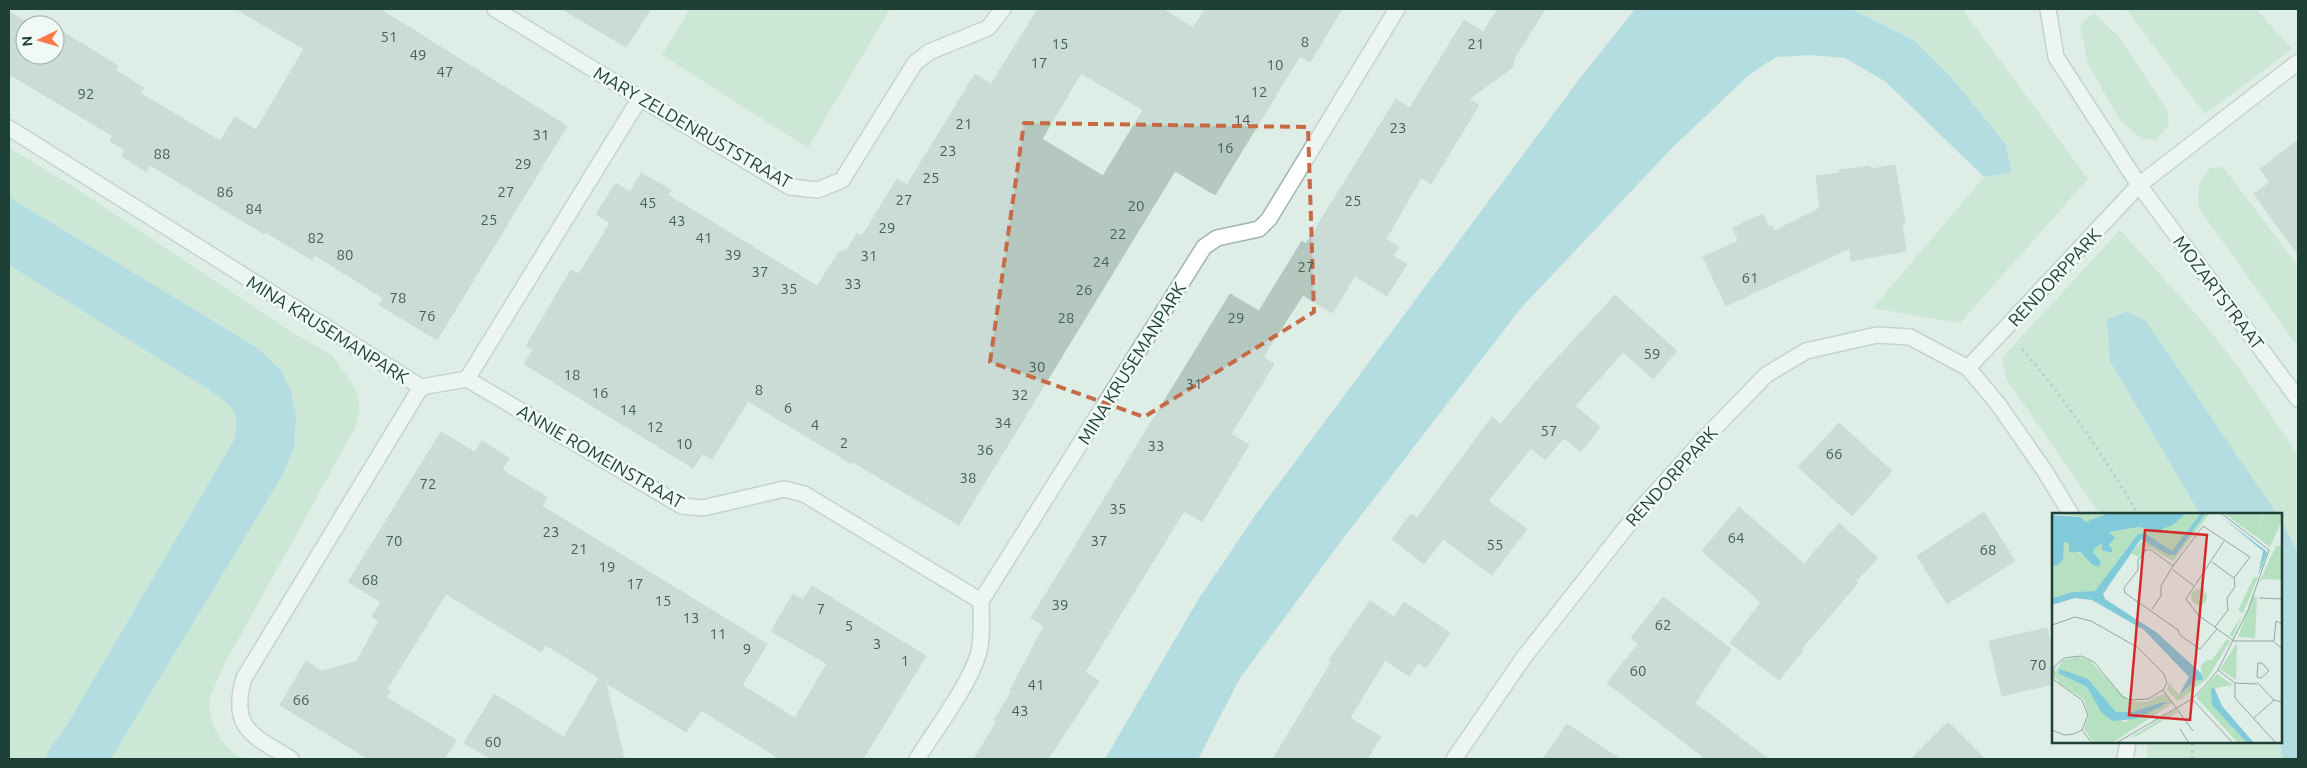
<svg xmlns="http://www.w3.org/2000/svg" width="2307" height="768" font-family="Ubuntu,sans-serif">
<rect width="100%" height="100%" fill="#dfede7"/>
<path fill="#b5e1c1" d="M690,9h200l-82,139 -146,-93z
M1852,9h110l126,170 -128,144 -87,-15 111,-131 28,-6 -7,-28 -54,-66 -37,-37z
M2126,9h130l36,40 -87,65z
M2094,13l26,25 47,72 2,15 -13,15 -14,-1 -23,-20 -31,-55 -8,-39z
M9,148l57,34 224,149 43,25 24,35 3,20 -5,17 -132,239c-4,10 -9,20 -12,29 -6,26 10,50 31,63h-131l171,-283 -26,-129 -247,-150z
M2223,167l75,99v81l-100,-140 1,-23 11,-16z
M2120,230l83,92 36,46 59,87v97l-17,-31v-7h-4l-3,-5 -164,-148 90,153h-100l-93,-134 -5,-22z
M9,265l197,123c24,17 36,21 28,52l-166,283 -21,30 -1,6h-37z
M2148,742h132l2,17h-136z"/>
<path fill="#80cad9" d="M1635,9h217l62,31 37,37 54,66 7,29 -28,5 -98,-95 -41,-24 -34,-3 -35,2 -27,18 -77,73 -151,160 -182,236 -99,134 -42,81h-93l93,-159 56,-83 326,-439z
M9,197l247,150 24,22 11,22 5,25 -2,32 -12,28 -171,283h-65l1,-6 21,-30 166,-283c8,-31 -4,-35 -28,-52l-197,-123z
M2126,312l19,8 132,194h-77l-90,-153 -3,-42z
M2281,521l17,31v207h-16l-2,-17z"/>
<path fill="#b4c8c0" stroke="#b1c7be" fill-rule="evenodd" d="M236,9h144l187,117 -130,214 -58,-35 4,-7 -68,-43 -3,5 -47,-28 -1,2 -99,-60 -15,-9 -4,7 -24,-16 3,-6 -15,-9 3,-5 -104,-62v-62l21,12 2,-4 9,5h-16v30h30v-28l63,39 -3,4 29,18 -4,5 80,48 15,-24 21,13 48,-81z
M562,9h89l-25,38z
M1038,9h125l30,19 12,-19h137l-32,53 -10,-6 -85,139 -40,-24 -216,354 -106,-63 -1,2 -104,-63 -36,58 -10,-5 -9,14 -169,-104 9,-14 -7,-4 45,-76 8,4 31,-51 -14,-9 20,-31 14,9 11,-19 30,17 -3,5 149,91 22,-34 8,-2 10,-17 5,3 35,-57 10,6 68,-111 16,10zM1081,73l62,37 -40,66 -61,-37z
M1498,9h47l-31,50 -1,8 -44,32 10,6 -48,79 -10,-6 -35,61 13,8 -6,9 14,8 -20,32 -32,-20 -23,37 -29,-18 -40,62 11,7 -43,70 18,11 -47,77 -18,-11 -99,161 14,9 -51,78h-74l23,-38 -3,-1 18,-29 -2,-1 34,-64 -13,-8 199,-324 29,17 43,-70 4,3 90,-145 14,9 54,-88 19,12z
M2298,140v115l-44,-61 16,-12 -10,-13z
M1895,165l10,58 -3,1 4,27 -55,10 -1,-13 -124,58 -23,-49 35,-16 -5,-13 30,-14 6,13 3,-1 2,5 46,-23 -4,-32 23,-3v-3l31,-4 1,3z
M1615,295l62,56 -24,28 -30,-27 -48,54 25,21 -19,25 -17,-14 -19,22 -14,-12 -43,53 39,28 -35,46 -49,-36 -19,25 -32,-25 19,-25 6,4 75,-101 9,7 37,-45z
M1839,423l53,48 -40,45 -54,-49z
M441,432l34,20 7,-11 27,17 -7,12 45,27 -5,9 225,138 -25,41 53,33 32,-54 -56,-33 22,-37 10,6 9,-14 114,70 -63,103h-83l-79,-49 -15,22 -80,-49 18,76h-133l-27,-16 30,-49 70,43 35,-59 -53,-33 -5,7 -95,-58 -59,95 3,2 -4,6 70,43 -12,19h-76l-88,-54 26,-44 15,10 35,-9 23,-41 -7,-4 9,-15 -33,-20z
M1739,507l65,57 35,-41 39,35 -22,23 2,2 -57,66 2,1 -24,30 -49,-37 31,-41 -59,-51z
M1984,512l31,49 -68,43 -30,-48z
M1663,597l68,52 -36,54 73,56h-62l-99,-76 31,-39 -7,-6z
M1370,601l24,16 10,-15 46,31 -24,35 -8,-5 -9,13 -24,-16 -35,58 31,19 -14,22h-94l59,-98 -3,-1z
M2047,628l6,29v27l-51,12 -13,-55z
M1948,722l37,37h-74z
M1567,724l53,35h-77z"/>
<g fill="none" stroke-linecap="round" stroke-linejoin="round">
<defs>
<path id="minor" d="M495,9l145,89 150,89 28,3 24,-10 73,-117 14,-11 59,-24 15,-19
M9,128l412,259 -177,291c-15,51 10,58 47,81
M1968,368l171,-183 159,-123
M467,379l173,-281
M421,387l46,-8 215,127 21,2 81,-19 20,5 177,107
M917,759c18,-29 51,-72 61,-104 5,-17 3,-36 3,-54l223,-354 13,-9 42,-9 10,-10 128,-210
M1454,759l70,-102 115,-146 63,-70 64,-66 40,-24 71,-16 33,2 58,31 30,36 46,66 27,44
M2125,759l3,-17"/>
<path id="tertiary" d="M2048,9l8,48 83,128 159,214"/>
</defs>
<use href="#minor" stroke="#a1b5ae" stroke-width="18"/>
<use href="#tertiary" stroke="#a1b5ae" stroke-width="18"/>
<path stroke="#7cb4a3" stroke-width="3" stroke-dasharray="2.5 4" stroke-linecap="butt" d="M2022,349c45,52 81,106 116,165
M2192,759l1,-17"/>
<use href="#minor" stroke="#fff" stroke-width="15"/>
<use href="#tertiary" stroke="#fff" stroke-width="15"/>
</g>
<path d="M0 0H2307V768H0ZM1024,123l284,4 6,185 -170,105 -154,-55z" fill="#dfede7" fill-opacity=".55" fill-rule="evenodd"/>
<path fill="none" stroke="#c76a46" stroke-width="4" stroke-dasharray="10 6" stroke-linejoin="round" d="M1024,123l284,4 6,185 -170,105 -154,-55z"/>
<g text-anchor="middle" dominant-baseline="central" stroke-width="5" stroke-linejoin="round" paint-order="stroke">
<g font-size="15" fill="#446158">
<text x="389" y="36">51</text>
<text x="1305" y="41">8</text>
<text x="1060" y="43">15</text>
<text x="1476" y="43">21</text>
<text x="418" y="54">49</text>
<text x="1039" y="62">17</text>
<text x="1275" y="64">10</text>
<text x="445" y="71">47</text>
<text x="1259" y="91">12</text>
<text x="86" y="93">92</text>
<text x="1242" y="119">14</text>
<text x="964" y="123">21</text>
<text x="1398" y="127">23</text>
<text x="541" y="134">31</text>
<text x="1225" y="147">16</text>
<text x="948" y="150">23</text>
<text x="162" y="153">88</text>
<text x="523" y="163">29</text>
<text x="931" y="177">25</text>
<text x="225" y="191">86</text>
<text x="506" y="191">27</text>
<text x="904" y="199">27</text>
<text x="1353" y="200">25</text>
<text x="648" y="202">45</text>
<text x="1136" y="205">20</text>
<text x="254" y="208">84</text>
<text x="489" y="219">25</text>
<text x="677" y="220">43</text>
<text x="887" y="227">29</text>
<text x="1118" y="233">22</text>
<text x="316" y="237">82</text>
<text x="704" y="237">41</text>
<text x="345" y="254">80</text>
<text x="733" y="254">39</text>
<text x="869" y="255">31</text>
<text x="1101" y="261">24</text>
<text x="1306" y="266">27</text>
<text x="760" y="271">37</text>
<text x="1750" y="277">61</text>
<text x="853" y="283">33</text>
<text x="789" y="288">35</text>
<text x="1084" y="289">26</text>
<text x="398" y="297">78</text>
<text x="427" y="315">76</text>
<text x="1066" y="317">28</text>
<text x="1236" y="317">29</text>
<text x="1652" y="353">59</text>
<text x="1037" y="366">30</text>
<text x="572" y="374">18</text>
<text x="1194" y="383">31</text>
<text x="759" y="389">8</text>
<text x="600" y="392">16</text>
<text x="1020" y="394">32</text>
<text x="788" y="407">6</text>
<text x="628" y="409">14</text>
<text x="1003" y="422">34</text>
<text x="815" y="424">4</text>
<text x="655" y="426">12</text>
<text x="1549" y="430">57</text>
<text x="844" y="442">2</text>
<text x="684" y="443">10</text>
<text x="1156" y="445">33</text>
<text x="985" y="449">36</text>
<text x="1834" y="453">66</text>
<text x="968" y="477">38</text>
<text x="428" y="483">72</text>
<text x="1118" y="508">35</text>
<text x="551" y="531">23</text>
<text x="1736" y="537">64</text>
<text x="394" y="540">70</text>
<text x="1099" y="540">37</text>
<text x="1495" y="544">55</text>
<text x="579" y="548">21</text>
<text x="1988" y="549">68</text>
<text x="607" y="566">19</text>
<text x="370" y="579">68</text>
<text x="635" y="583">17</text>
<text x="663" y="600">15</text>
<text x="1060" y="604">39</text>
<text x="821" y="608">7</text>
<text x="691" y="617">13</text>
<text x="1663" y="624">62</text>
<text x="849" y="625">5</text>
<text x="718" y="633">11</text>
<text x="877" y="643">3</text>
<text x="747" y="648">9</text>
<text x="905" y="660">1</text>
<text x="2038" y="664">70</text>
<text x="1638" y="670">60</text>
<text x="1036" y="684">41</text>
<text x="301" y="699">66</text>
<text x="1020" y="710">43</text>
<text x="493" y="741">60</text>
</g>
<g font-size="18" fill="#1e3f36" stroke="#f0f9f4">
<text transform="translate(693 127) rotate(30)">MARY ZELDENRUSTSTRAAT</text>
<text transform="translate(2054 277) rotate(-47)">RENDORPPARK</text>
<text transform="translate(2219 292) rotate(53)">MOZARTSTRAAT</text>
<text transform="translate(328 329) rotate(32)">MINA KRUSEMANPARK</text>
<text transform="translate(1131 363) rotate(-58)">MINA KRUSEMANPARK</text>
<text transform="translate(601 456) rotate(30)">ANNIE ROMEINSTRAAT</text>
<text transform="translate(1671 476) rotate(-48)">RENDORPPARK</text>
</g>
</g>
<g transform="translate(2052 513)">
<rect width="230" height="230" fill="#dfede7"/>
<path d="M0,0h57l-23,10 -6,-6zM134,0h15l-29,38 -26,-17h-8l-43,57 -23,1 -20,6v-33l5,1 7,-24 35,25 2,-5 -8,-10 2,-4 7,-5v7l9,3 -2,-21 30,-5 10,3 25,-6zM154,0h4l-37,48 -24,-14 -11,10 -7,-4 14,-15 24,17h6zM172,0h39l-6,16 7,-16h18v7l-12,27zM224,33h6v34l-19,-1 -4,4zM202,64h4l-25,60 -4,-2 14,-21 -5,-4zM139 84a8 8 0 1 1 16 0a8 8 0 1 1-16 0ZM201,82l4,3 -2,40 -17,-1zM175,126l3,2 -23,38 -29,22 -11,-11 2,-7 10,12 15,-14 8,-1 -1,-14 5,-6h6zM185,130l-1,37 -16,-11zM27,144l11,4 38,40 18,1 18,-9 9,10 -61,40h-18l-10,-14 5,-13 -5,-17 -25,-16 -5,-9 9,-14zM7,157l29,9 28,33h16l31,-10 4,1 -42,19 -24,-10 -14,-25 -28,-14zM165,161l16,11 -18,3 -3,17 35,38h-9l-42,-46zM123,197l3,2 -45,26 1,-3z" fill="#b5e1c1" fill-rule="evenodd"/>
<path d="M57,0l23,1 54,-1 -12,11 -16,7 -19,-4 -30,5 6,6 -6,7 4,5 -2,3 -9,-3v-7l-7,5 -2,4 8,10 -2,5 -6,-2 -13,-13h-11v-8l-5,-2 -1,17 -6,7 -5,-1v-50l28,2 6,5zM149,0h5l-31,42h-6l-28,-16 -38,55 2,5 51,33 45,41 2,7 -8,1 -16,14 10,-18 -45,-47 -52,-30 -17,-2 -23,7v-7l20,-6 23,-1 43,-57h8l26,17zM166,1l48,37 1,2 -9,23 5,-25zM8,156l28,10 28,33h16l31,-10 4,1 -31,16 -24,2 -11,-9 -14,-25 -29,-14zM162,174l8,19 32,37h-7l-35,-38 -1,-16z" fill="#80cad9"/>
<path fill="none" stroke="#92a7a0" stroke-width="1" d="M172,28l-38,58 12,16 36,26M160,49l22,16M121,57l21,16M207,85l23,1M100,96l9,-13v-10l12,-20M0,112l23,-8 16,4 46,26 27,27 3,9 -4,7 -15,9 -19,1 -7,-4 -28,-34 -13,-6 -17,2 -10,9v13l28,20 6,15 -6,15 -8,4 -10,1 -12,-5M163,114l13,-17 -1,-12 8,-11 -1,-9 16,-21 -47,-31 -30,40 -22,-16h-5l-8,10v10l-14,18 1,5 53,37 2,5 20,14 17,-20M182,128h39l9,8M222,128l2,-20 6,3M206,150h4l7,8 -8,7 -4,-1zM166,157l17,13 22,1M205,169l17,18 8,2M183,170v15l41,45M111,177l30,41M140,186l41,44M202,205l20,-18M128,216l9,14M30,217l10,13M64,230l76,-44 10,-10 16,-19 30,-60 21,-60 -48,-37"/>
<path fill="#d62828" fill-opacity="0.15" stroke="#d62828" stroke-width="2.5" d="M93,17l62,5 -17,185 -61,-5z"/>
<rect width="230" height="230" fill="none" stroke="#1e3f36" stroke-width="2.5"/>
</g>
<rect width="2307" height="768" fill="none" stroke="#1e3f36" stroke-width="20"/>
<g transform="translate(40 40) rotate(265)"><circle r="24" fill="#f0f9f4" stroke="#9cafa8"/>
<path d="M0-4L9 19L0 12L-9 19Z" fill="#ff794b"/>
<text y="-8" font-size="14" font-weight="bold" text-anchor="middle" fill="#1e3f36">N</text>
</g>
</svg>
